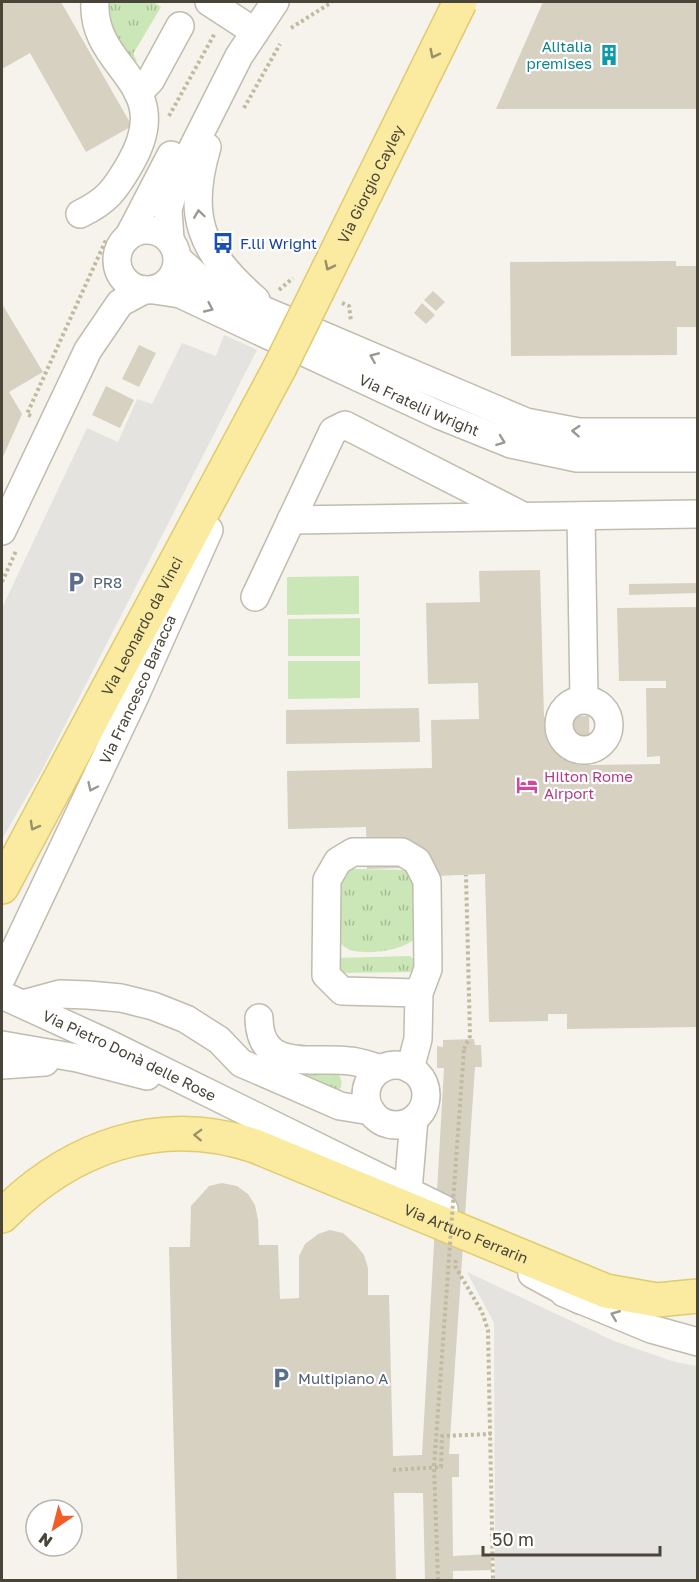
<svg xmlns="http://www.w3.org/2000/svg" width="699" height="1582" font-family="'Golos Text',sans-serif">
<defs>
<pattern id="grass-tufts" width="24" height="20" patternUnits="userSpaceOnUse" patternTransform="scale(1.5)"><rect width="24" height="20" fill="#cce7b7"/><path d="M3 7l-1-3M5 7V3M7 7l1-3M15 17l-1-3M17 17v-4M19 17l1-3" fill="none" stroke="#a8bd96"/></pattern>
</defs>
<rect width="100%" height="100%" fill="#f5f3ec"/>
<path fill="url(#grass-tufts)" d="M107,2h47l7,5 -28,47 4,7 -5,2 -26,-48z
M352,869l54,1 9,9 1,58c-10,14 -53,19 -68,12 -6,-3 -9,-8 -13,-13l4,-59z
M410,956l8,7 -5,9 -74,1 -1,-15z
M295,1074h43c5,6 5,13 -1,19z"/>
<path fill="#cce7b7" d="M359,576v38l-72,1v-38z
M360,618v38h-72v-37z
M288,661h72v37l-72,1z"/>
<path fill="#e4e3e0" d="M224,335l33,15 -216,422 -39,67v-231l85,-180 31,14 19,-43 15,5 30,-61 34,13z
M467,1272l147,69 61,21 22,4v214h-202l-1,-257z"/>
<path fill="#d7d1c2" d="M2,2h59l71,124 -46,26 -56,-99 -28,16z
M543,2h155v107h-202z
M676,261v5h22v61h-21v28l-166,1 -1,-94z
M433,291l12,11 -9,9 -12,-11z
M422,303l13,12 -9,9 -12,-11z
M2,304l41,68 -34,20 13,22 -20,45z
M139,345l17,8 -17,34 -17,-8z
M106,386l28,14 -14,28 -28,-13z
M540,570l4,147 45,-1 1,49 70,-1v-8l-13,1 -1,-69h20v-7h-47l-2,-73 81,-1v420l-131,2v-15h-19v7l-59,1 -4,-148 -50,2v-9l-68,2 -1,-42 -78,2 -1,-58 145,-3 -1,-48 48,-1 -1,-36 -50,1 -2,-81 54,-1 -1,-31z
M698,583v10l-69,2v-11z
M419,708l1,34 -134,2v-34z
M474,1039l1,6h6l1,22h-7l-26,387h10v23h-7l1,79 37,-2 2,16 -39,1v9h-28l-2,-87h-29l2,87h-219l-8,-333h21l1,-41 18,-20 13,-3 15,3 11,8 7,11 3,15 1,25h19l2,54 19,-1v-42l6,-12 13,-10 12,-4 13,3 13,12 8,10 4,13v27h21l4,161 29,-1 22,-387h-7v-22l6,1v-7z"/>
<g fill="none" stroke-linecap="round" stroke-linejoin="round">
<defs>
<g id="minor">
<path d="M209,2l46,30"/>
<path d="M138,93l12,-12 30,-55"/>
<path d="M207,147c-21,70 -6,105 49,153"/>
<path d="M80,214c27,-13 35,-24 50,-50 48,-82 -39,-94 -35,-162"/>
<circle cx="147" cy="260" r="30"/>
<path d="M130,234l41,-79"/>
<path d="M170,239l-2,-29 8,-29 63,-125 36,-54"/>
<path d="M178,259l31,28 317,135 53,10h119"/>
<path id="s1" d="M154,290l26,4 259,121 72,29 66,14h121"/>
<path d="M581,516l3,183"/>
<path d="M291,520l407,-6"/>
<path d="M2,531l86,-181 32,-47 24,-13"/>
<path d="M255,597l78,-166 12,-6 176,90"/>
<circle cx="584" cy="725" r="25"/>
<path id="s2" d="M2,977l133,-281 74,-166"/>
<path id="s3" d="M2,995l107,49 335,165"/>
<path d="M23,1004l37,-10 28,1 33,3 32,8 33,13 33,21 22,23 99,43 31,5"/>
<path d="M259,1018c1,56 55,38 91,43 10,1 21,5 31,8"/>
<path d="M2,1045l75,13 70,18"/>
<path d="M2,1065l43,-3"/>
<circle cx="396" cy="1095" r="30"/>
<path d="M410,1069l8,-30 1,-46 9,-24 -1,-88 -10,-20 -15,-9h-49l-15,9 -11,19 -1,95 16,16 77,2"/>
<path d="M408,1191l6,-72"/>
<path d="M532,1274l48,26"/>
<path d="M564,1293l87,36 47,13"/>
</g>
<g id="major">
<path id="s4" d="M2,887l278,-520"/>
<path id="s5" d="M2,1216c68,-69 158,-102 253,-70l351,145 51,9 41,-4"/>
</g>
</defs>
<use href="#minor" stroke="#c1bcae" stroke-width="30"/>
<use href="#major" stroke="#e0cb6f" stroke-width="36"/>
<path stroke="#c2baa0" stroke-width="4" stroke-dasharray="3 3" stroke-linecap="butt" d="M291,28l41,-26
M244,108l36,-64
M169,116l46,-83
M279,290l14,-12
M342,303l7,3 2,15
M31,416l-4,-2 79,-174
M2,582l14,-31
M464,1049l6,-13 -4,-161
M456,1260l-1,6 27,46 6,18 5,250
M393,1470l48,-3 1,-31 49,-2"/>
<use href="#minor" stroke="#fff" stroke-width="27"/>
<use href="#major" stroke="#faeba0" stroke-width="33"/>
<defs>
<g id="major-bridge">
<path id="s6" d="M280,367l180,-365"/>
</g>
</defs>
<use href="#major-bridge" stroke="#e0cb6f" stroke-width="36" stroke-linecap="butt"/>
<path stroke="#c2baa0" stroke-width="4" stroke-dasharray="3 3" stroke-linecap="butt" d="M438,1580l-4,-113 30,-418"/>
<use href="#major-bridge" stroke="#faeba0" stroke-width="33"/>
</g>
<defs><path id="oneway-chevron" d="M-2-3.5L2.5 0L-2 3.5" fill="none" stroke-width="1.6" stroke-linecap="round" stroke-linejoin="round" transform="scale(1.5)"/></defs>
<g stroke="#999067">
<use href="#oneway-chevron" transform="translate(434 54) rotate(117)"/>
<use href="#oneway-chevron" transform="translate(329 266) rotate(116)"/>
<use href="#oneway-chevron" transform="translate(34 826) rotate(119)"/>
<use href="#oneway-chevron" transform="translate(198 1135) rotate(-178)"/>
</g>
<g stroke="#9b9992">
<use href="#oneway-chevron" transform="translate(199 214) rotate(-98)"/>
<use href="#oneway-chevron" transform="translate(209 308) rotate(25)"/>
<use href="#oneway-chevron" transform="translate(374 357) rotate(-157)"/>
<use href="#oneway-chevron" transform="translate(576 431) rotate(-176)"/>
<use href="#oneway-chevron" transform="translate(501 441) rotate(20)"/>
<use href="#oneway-chevron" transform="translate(92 787) rotate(115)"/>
<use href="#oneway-chevron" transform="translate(615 1315) rotate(-158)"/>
</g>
<defs>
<symbol id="building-bare" viewBox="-9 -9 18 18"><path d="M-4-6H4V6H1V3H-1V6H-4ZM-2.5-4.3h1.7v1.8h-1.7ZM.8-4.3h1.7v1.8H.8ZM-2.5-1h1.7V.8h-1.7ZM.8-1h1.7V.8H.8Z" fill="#0f9aa8" stroke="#fff" stroke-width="2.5" paint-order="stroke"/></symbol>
<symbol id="bus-bare" viewBox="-9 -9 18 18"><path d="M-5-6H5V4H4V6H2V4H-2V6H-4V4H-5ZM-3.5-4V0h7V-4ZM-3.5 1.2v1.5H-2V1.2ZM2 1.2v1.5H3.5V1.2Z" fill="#1a4fb4" stroke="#fff" stroke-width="2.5" paint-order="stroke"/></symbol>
<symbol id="parking-bare" viewBox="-9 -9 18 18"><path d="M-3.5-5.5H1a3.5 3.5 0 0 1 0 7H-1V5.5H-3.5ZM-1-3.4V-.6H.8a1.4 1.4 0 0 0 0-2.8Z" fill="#5c6f8a" stroke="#fff" stroke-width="2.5" paint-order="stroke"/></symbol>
<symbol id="hotel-bare" viewBox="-9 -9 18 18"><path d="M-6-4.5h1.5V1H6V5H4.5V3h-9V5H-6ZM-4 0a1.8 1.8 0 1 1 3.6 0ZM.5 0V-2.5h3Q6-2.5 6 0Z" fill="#d1479c" stroke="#fff" stroke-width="2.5" paint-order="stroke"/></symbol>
</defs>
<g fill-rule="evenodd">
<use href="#building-bare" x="594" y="40" width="30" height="30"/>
<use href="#bus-bare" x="208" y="228" width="30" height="30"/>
<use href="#parking-bare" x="61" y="567" width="30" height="30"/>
<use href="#hotel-bare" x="512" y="770" width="30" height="30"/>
<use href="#parking-bare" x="266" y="1363" width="30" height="30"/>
</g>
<g text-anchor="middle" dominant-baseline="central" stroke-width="4.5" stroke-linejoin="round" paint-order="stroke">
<g font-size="15" fill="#0d838f" stroke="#fff" text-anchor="end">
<text x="592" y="46">Alitalia<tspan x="592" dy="17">premises</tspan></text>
</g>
<g font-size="15" fill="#4a4539" stroke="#fff">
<text stroke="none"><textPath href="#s6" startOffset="204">Via Giorgio Cayley</textPath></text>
<text stroke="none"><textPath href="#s1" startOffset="290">Via Fratelli Wright</textPath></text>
<text stroke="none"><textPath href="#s4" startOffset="296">Via Leonardo da Vinci</textPath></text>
<text stroke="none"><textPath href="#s2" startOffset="318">Via Francesco Baracca</textPath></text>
<text stroke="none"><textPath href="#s3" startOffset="141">Via Pietro Donà delle Rose</textPath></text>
<text stroke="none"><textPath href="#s5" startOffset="506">Via Arturo Ferrarin</textPath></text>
</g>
<g font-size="15" fill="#164399" stroke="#fff" text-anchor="start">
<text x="240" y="243">F.lli Wright</text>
</g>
<g font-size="15" fill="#4e5e75" stroke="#fff" text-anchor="start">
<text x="93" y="582">PR8</text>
<text x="298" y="1378">Multipiano A</text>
</g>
<g font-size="15" fill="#b23c85" stroke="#fff" text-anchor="start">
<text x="544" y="776">Hilton Rome<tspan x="544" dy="17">Airport</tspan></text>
</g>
</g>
<rect width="699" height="1582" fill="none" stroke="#4a4539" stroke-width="6"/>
<g transform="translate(54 1528) rotate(215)"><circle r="28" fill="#ffffff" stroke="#b7b5b0" stroke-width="1.5"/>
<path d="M0-4.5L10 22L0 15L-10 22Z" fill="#f15c27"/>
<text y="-9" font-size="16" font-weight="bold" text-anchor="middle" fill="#4a4539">N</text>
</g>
<path d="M483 1546v9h177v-9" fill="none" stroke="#4a4539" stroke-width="3"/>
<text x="492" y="1546" font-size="18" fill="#4a4539" stroke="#ffffff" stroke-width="4.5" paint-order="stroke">50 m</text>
</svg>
